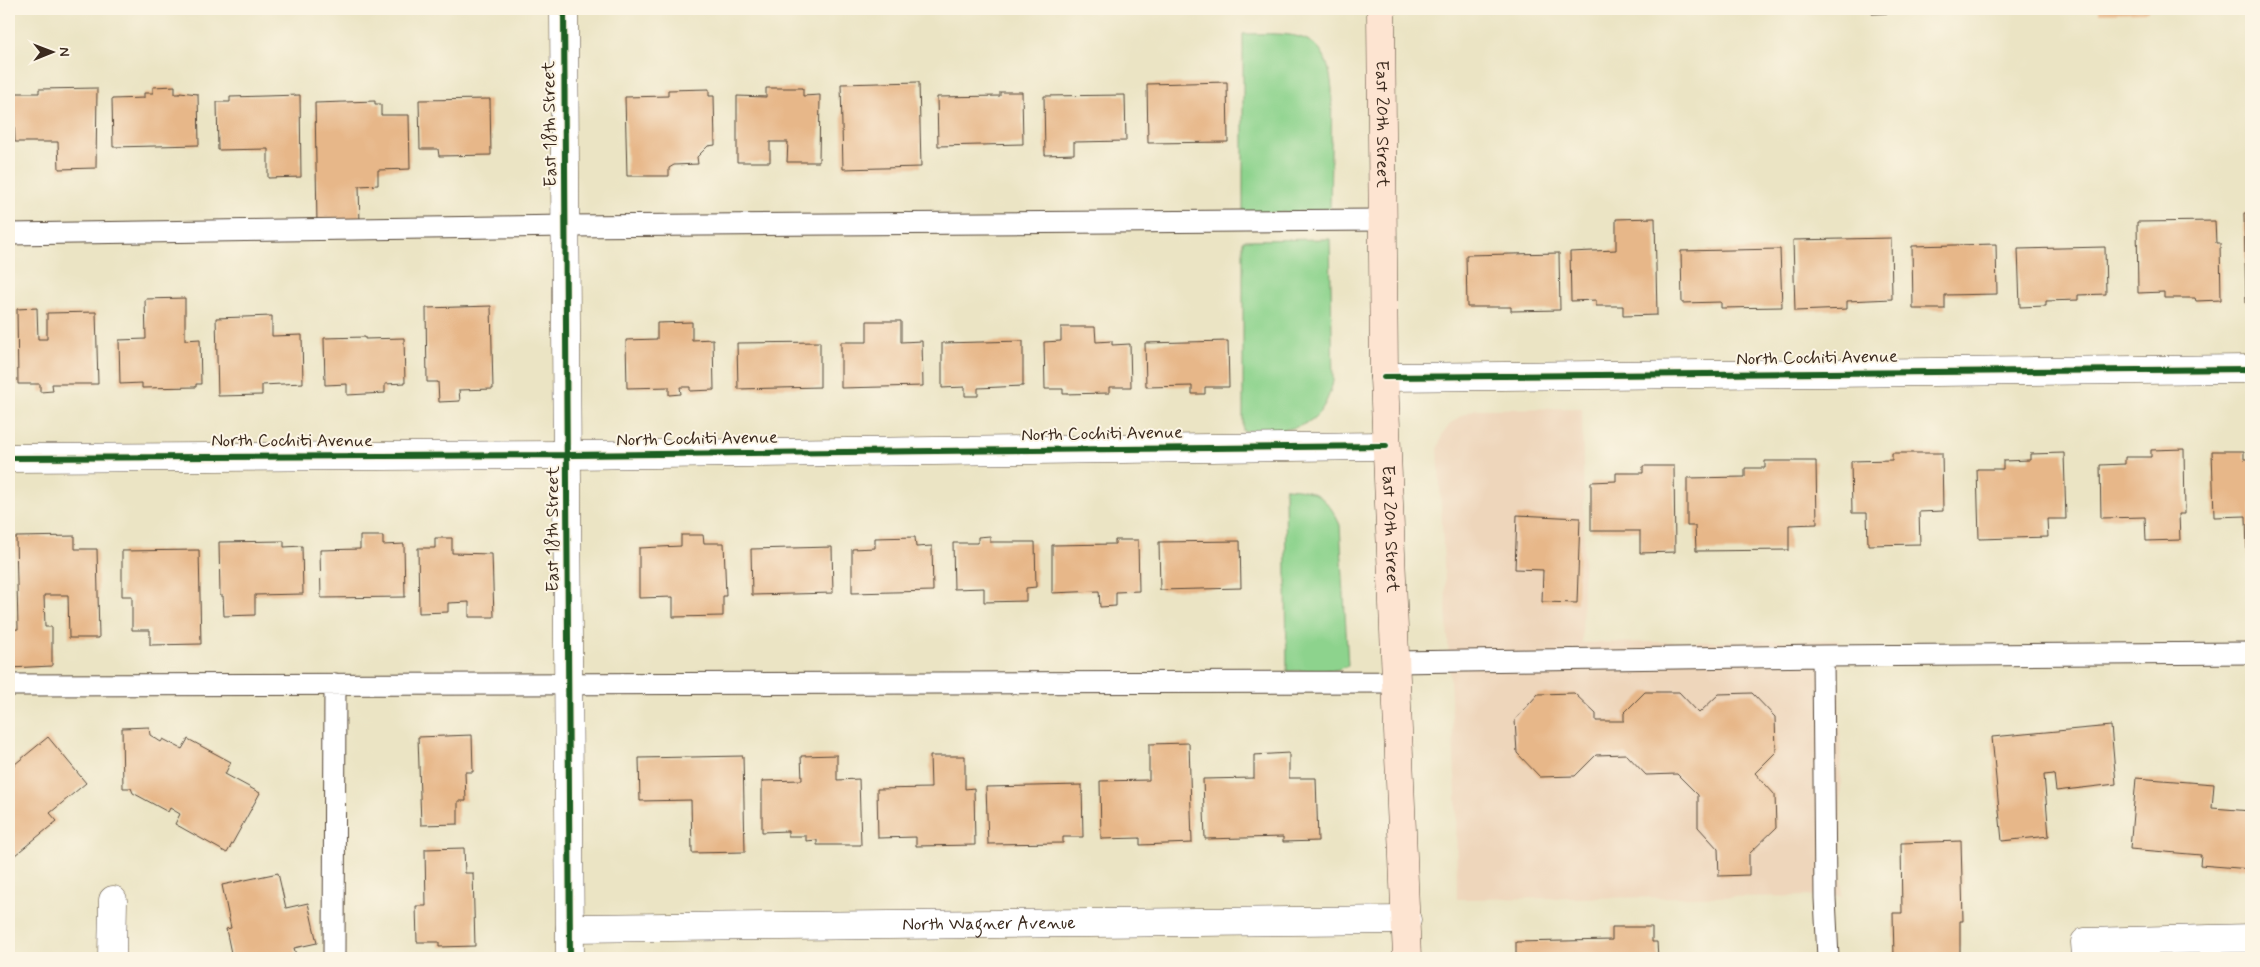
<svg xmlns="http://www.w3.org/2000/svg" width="2260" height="967" font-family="Mynerve,sans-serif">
<rect width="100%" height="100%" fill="#fcf5e5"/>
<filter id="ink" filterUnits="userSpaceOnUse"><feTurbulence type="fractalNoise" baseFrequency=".02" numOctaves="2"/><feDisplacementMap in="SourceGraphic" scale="10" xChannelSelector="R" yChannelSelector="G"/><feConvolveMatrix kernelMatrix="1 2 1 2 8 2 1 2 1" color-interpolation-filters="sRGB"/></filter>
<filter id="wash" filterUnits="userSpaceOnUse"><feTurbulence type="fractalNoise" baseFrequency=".0096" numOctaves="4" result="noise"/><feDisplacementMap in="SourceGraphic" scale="20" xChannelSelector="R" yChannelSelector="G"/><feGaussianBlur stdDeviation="1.12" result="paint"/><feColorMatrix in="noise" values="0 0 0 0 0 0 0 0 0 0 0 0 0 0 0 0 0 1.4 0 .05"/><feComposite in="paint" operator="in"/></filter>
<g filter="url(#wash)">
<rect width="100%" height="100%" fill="#ebe4c4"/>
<path fill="#eed6bb" d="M1582,408l2,107 -2,128 257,-3 3,256 -385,3 -1,-103 -18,-348 4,-13 9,-12 11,-8 14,-6z"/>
<path fill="#8dd38d" stroke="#647e56" d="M1243,34c50,0 84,-6 89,56l-2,121 -87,2z
M1330,239l3,142c-12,53 -44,49 -90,50v-191z
M1285,488c31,1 43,10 55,37l8,141 -12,4 -49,1z"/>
<g id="blocks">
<path fill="#e7b789" d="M1871,9h51v3l-50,2z
M2099,9h49v3l-49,1z
M919,82l2,85 -78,2 -2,-85z
M1227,82l1,60 -80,1 -1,-59z
M175,86v8h5v-2l18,2 1,51 -86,2 -1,-48 32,-1v-5h9v-6z
M97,88l-1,80 -37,1 -1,-27h-43l-2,-49h26v-4z
M766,88h37v8l17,-1 -1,67h-32l1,-20h-18v20h-33v-66l29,1z
M709,89v7h5l1,49 -7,1 -11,11 1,7 -24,1 -5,3v8h-42l-2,-79 43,-1v-6z
M1000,92h22l1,52 -85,2 -1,-49 63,-1z
M300,95l1,82 -33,1v-29l-50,1 -1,-48h13v-5z
M1125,95l1,46 -52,1v12l-29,1 -1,-59z
M490,99l1,56 -52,1 -1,-7h-18l-1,-49z
M375,101v3h6v11h28l1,54 -32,1v15l-19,1 1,37 -43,2 -2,-122z
M2244,213h7v91h-5z
M1655,218l2,97 -34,1v-10h-27v-6l-25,1 -1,-49 46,-2v-31z
M2215,221l1,22h4l1,57 -25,1 -1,-3h-31v-6l-26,1 -1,-71z
M1891,238l1,61 -45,2v8l-52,2 -2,-71z
M1996,244l1,50 -52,1v14h-32l-1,-63z
M2105,247l1,47 -28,1v5l-32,1v5l-26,1 -2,-58z
M1780,249l2,58 -61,1v-6l-39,1 -1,-52z
M1559,253l1,57 -49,1v-4h-44l-1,-52z
M185,298v42l15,-1 1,45h-5v3l-54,1v-5l-22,1 -1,-44 27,-1 -1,-40z
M491,306l2,83 -34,1 1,11 -21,1 -1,-20h-11l-1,-74z
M37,308l1,31h9v-26l49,-1 2,72h-46l1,7 -13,1v-8h-22l-1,-75z
M272,316v20l30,-1 1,48 -41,2v10l-44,1 -2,-78z
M867,321h34v21l21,-1 1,45 -82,2v-46h26z
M692,322v18l21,-1 1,51 -24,1v-4h-10l1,7 -12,1v-8l-42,1 -1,-48 31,-1v-16z
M1061,327h34l1,15 16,-1v4l18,-1 1,43h-22v6l-46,1v-5h-18l-1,-47 17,-1z
M365,337v2l39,-1 1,45 -20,1v9l-38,2v-11l-22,1 -1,-47z
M1023,341v45l-45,2v8h-13v-9l-23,1v-45z
M1228,341l1,46h-24v7h-13v-8l-46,1 -1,-44z
M820,342v45l-82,2 -1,-46z
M2184,449l1,65h-6l1,26 -34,1 -1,-24 -44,1 -1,-53 25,-1v-7h26v-7z
M2212,451h32v8h7v96h-4l-1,-39 -32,1z
M1892,453h50l1,58 -24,1 1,32 -52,1 -1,-32h-15l-1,-52 41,-1z
M2064,453l2,66h-19l1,18 -69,2 -2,-70h26v-8l27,-1v-6z
M1765,461h51l1,63 -28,1v25l-93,1 -1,-25h-8v-48l58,-1v-9h20z
M1643,466h31l1,86 -35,1v-22h-49v-49l25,-1v-8h27z
M1517,515l63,3 -3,85 -35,-1 1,-32 -28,-1z
M681,535h22l1,8h20l2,53h-3v20l-50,1v-20l-34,1v-50l42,-2z
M75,536v13h22l2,89h-30l-1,-43h-24l1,32h7v39l-43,2v-38l9,-1 -2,-92z
M360,536h23v9l21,-1 1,53 -84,1 -1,-48 40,-1z
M990,536v6h45l1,45 -10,1v13l-42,1v-14l-30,1 -1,-46h25v-6z
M915,537l1,10 16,-1 1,45 -81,2v-44l23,-1v-10z
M435,538h17v15l40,1 2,63h-25v-15l-21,1v9l-29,1 -1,-65h17z
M1115,540h23l1,51 -23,1v14l-16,1 -1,-16 -47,2v-48l63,-1z
M284,541v6l18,-1 1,48 -48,1v20l-31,1 -1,-20h-3l-1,-54z
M1240,541l1,47 -81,2 -1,-48z
M832,547l1,46 -81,2 -1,-46z
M199,550l2,94 -51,1v-15h-18v-34h-10v-45z
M1645,692h34l20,21 20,-19 33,-1 23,24 1,35 -21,21 20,22 1,33 -27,26v21l-30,1 -1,-27 -20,-22v-32l-21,-21 -31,1 -20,-21 -30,1 -21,21 -35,1 -23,-24 -2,-33 23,-26 36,-1 22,21v7h28v-8z
M2111,726l5,58 -60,7 -2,-17 -10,1 5,61 -47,5 -10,-104z
M149,727l1,8 11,7 2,-3 19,10 6,-10 43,23 -6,12 35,19 -33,60 -52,-29 5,-10 -10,-6 -2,4 -35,-19 -2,-5h-8l-1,-60z
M472,735l1,37h-8l1,29h-8v23l-37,1 -3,-88z
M48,737l38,46 -36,30 7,8 -42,34 -6,-8v-78z
M1189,743l3,100 -52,2v-7l-39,1 -1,-58 49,-1v-36z
M1289,753v25h27l2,63 -35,1v-5l-78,2 -2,-60 51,-1v-23z
M837,755v25l22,-1 2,66h-44v-5l-11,1v-5h-18v-5l-26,1v-51l40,-1 -1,-24z
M743,756l2,96 -53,1 -1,-53 -51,1 -1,-43z
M930,756h35v33l9,-1 1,57 -59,1v-9l-38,1 -1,-49 54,-1z
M2136,778l78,6 -2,24 39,3v58l-51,-4 1,-10 -71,-6z
M1082,785l1,52h-20v6l-75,1 -2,-57z
M1961,841l2,80h-3v35l-66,1 -1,-44h9l-1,-70z
M464,848l1,25h8l2,73 -36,1v-5h-22l-1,-36h10l-1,-57z
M278,873l8,35 22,-5 9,40 -23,5 3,10h-65l-6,-29 5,-1 -9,-43z
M1612,927h40v15h5l1,16h-142v-16l96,-2z"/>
</g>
</g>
<g filter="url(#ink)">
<use href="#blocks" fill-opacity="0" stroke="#554637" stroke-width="1"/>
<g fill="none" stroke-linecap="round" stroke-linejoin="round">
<defs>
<path id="lane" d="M9,234l557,-8 816,-6
M1823,656l2,242 3,60
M1396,662l427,-6 428,-3
M9,685l1387,-3
M334,958l1,-274"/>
<g id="street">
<path d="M564,9l6,949"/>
<path d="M1384,377l867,-8"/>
<path d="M9,458l559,-3 818,-9"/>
<path id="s1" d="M570,928l837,-8"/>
<path d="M112,958l1,-58"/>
<path d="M2086,958l-1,-16 166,-4"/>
</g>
<g id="secondary">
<path id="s2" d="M1381,9l3,368 23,581"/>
</g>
</defs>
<use href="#lane" stroke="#554637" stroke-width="23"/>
<use href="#street" stroke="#554637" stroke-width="29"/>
<use href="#secondary" stroke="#554637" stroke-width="29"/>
<use href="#lane" stroke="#fff" stroke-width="21"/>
<use href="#street" stroke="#fff" stroke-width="28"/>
<use href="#secondary" stroke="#fde4d1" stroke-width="28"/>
<defs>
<path id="cycleway" d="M564,9l6,949
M1384,377l867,-8
M9,458l559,-3 818,-9"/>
</defs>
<use href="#cycleway" stroke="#fcf5e5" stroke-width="9"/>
<use href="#cycleway" stroke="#1b5e20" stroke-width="6"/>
</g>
</g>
<g text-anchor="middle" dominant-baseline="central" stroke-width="4" stroke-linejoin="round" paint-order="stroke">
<g font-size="18" fill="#3b2a1e" stroke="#fcf5e5">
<text transform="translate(550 124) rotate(-91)">East 18th Street</text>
<text stroke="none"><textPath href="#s2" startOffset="115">East 20th Street</textPath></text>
<text transform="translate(1817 358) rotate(-1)">North Cochiti Avenue</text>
<text transform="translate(1102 434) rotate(-1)">North Cochiti Avenue</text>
<text transform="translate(697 439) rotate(-1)">North Cochiti Avenue</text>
<text x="292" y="441">North Cochiti Avenue</text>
<text transform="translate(553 529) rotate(-90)">East 18th Street</text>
<text stroke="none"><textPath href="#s2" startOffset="520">East 20th Street</textPath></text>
<text stroke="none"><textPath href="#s1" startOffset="419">North Wagner Avenue</textPath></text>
</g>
</g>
<rect width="2260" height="967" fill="none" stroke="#fcf5e5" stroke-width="30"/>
<g transform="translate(52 52) rotate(89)" stroke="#fcf5e5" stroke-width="4" paint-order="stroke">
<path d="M0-4L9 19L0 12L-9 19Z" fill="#3b2a1e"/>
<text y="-8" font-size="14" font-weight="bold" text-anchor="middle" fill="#3b2a1e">N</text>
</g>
</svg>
